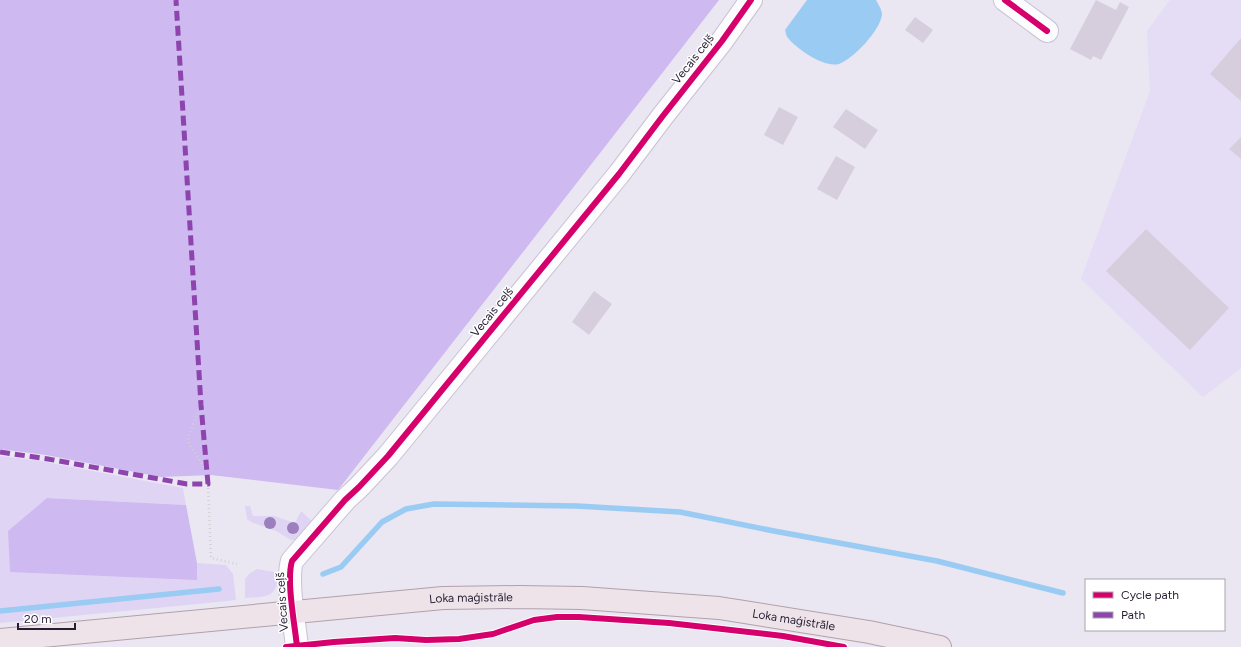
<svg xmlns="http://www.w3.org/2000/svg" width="1241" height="647" font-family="Figtree,sans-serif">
<rect width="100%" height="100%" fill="#eae6f2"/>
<path fill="#e5dcf6" d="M1170,0h71v368l-38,29 -122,-118 69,-188 -3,-60z"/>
<path fill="#e0d4f5" d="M0,456l35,4 148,28 3,17 -139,-7 150,82v-17l29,2 7,9 3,26 -38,4 -198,19z
M245,506h5l3,10h21l21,7 6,-12 14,13 -16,16h-8l-15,-9 -25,-9 -4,-3z
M257,569l22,4c-3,26 -11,23 -34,25v-19l4,-5z"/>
<path fill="#ceb9f0" d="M0,0h719l-381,490 -127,-15 -50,2 -115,-22 -46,-6z
M47,498l139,7 11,58v17l-187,-8 -2,-41z"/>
<path fill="#9acbf3" d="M807,0h69c2,4 6,10 6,14 -1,16 -29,45 -43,50 -15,4 -42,-15 -51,-26 -2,-2 -2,-5 -3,-8z"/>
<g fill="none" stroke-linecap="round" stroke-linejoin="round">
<path stroke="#9acbf3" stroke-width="5.5" d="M323,574l18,-7 41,-45 24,-13 28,-5 143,2 103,6 94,19 163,30 126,32
M0,611l219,-22"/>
</g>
<path fill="#d7cedd" d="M1096,0l20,10 4,-8 9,5 -28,53 -8,-4 -2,4 -21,-11z
M915,17l18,13 -10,13 -18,-13z
M1241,38v63l-31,-27z
M779,107l19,10 -15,28 -19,-10z
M846,109l32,21 -13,19 -32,-22z
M1241,137v22l-12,-10z
M836,156l19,11 -18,33 -20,-11z
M1146,229l83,79 -39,42 -84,-79z
M594,291l18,13 -23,31 -17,-13z"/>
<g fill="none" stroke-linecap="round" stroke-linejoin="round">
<defs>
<path id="minor" d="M1005,0l42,31
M297,647c-2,-22 -11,-66 -5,-86l53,-61 14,-13 29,-31 231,-282 43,-57 60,-76 29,-41"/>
<g id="major">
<path id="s1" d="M0,640l443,-42 76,-1 63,1 137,10 150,24 71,15"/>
</g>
</defs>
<use href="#minor" stroke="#c9c3d3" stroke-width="24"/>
<use href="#major" stroke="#b2a0ac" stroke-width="24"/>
<path stroke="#d2d1d4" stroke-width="2.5" stroke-dasharray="1 3" stroke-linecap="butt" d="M201,405l-13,32 1,7 18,27
M208,484l3,74 26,6"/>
<use href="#minor" stroke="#fcfbfd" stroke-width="22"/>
<use href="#major" stroke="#ede3e9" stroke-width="22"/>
<path stroke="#8e44ad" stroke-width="5" stroke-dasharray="10 5" stroke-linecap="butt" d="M0,452l48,7 139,25h21l-7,-79 -25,-405"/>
<defs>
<path id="cycleway" d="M1005,0l42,31
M286,647l48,-5 61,-4 31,2 33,-1 34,-5 41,-14 23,-3h22l90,6 114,13 61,11
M297,647c-2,-22 -11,-66 -5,-86l53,-61 14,-13 29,-31 231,-282 43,-57 60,-76 29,-41"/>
</defs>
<use href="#cycleway" stroke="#fff" stroke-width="8"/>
<use href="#cycleway" stroke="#d6006c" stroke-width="6"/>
</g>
<g fill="#9c80bd">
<circle cx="270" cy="523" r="6"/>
<circle cx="293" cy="528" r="6"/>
</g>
<g text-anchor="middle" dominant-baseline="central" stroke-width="3" stroke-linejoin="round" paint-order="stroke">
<g font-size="12" fill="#261e33" stroke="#fff">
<text transform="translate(693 59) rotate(-52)">Vecais ceļš</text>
<text transform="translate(492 312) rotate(-51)">Vecais ceļš</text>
<text stroke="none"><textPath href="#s1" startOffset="473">Loka maģistrāle</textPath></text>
<text transform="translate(282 602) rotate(-94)">Vecais ceļš</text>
<text stroke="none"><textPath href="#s1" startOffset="797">Loka maģistrāle</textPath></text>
</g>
</g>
<rect x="1085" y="579" width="140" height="52" fill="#ffffff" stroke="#a8a5ad"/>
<rect x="1093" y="592" width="20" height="6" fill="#d6006c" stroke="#a8a5ad"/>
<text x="1121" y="599" font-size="12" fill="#261e33">Cycle path</text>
<rect x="1093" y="612" width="20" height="6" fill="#8e44ad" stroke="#a8a5ad"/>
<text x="1121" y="619" font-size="12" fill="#261e33">Path</text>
<path d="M18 623v6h57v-6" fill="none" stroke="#261e33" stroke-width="2"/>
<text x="24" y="623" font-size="12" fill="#261e33" stroke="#ffffff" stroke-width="3" paint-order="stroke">20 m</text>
</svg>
